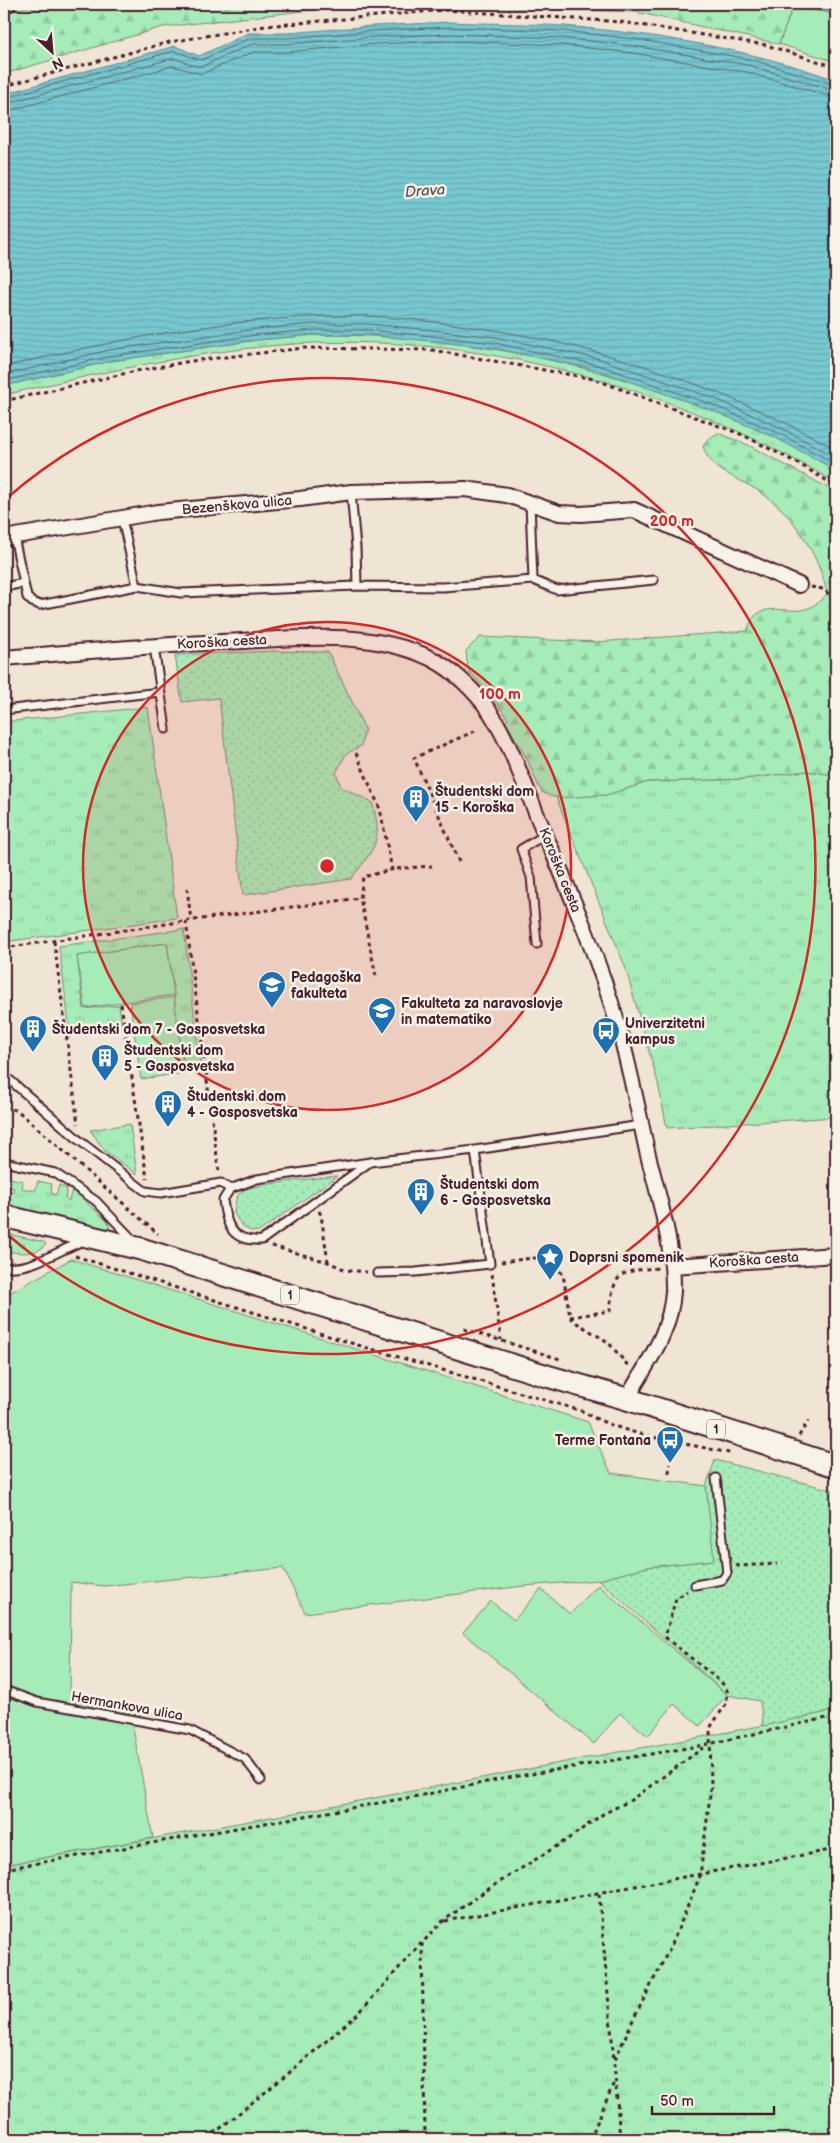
<svg xmlns="http://www.w3.org/2000/svg" width="840" height="2143" font-family="'Balsamiq Sans',sans-serif">
<defs>
<pattern id="grass-tufts" width="24" height="20" patternUnits="userSpaceOnUse" patternTransform="scale(1.25)"><rect width="24" height="20" fill="#a5ecb9"/><path d="M3 7l-1-3M5 7V3M7 7l1-3M15 17l-1-3M17 17v-4M19 17l1-3" fill="none" stroke="#90ca9f"/></pattern>
<pattern id="forest-firs" width="22" height="20" patternUnits="userSpaceOnUse" patternTransform="scale(1.25)"><rect width="22" height="20" fill="#a5ecb9"/><path d="M5 1l3.5 6h-7zM16 11l3.5 6h-7z" fill="#90ca9f"/></pattern>
<pattern id="park-dots" width="8" height="8" patternUnits="userSpaceOnUse" patternTransform="scale(1.25)"><rect width="8" height="8" fill="#a5ecb9"/><path d="M2 2h.1M6 6h.1" fill="none" stroke="#90ca9f" stroke-width="1.8" stroke-linecap="round"/></pattern>
<pattern id="water-rules" width="6" height="5" patternUnits="userSpaceOnUse" patternTransform="scale(1.25)"><rect width="6" height="5" fill="#77c8d0"/><path d="M0 2.5h6" fill="none" stroke="#68abb3"/></pattern>
</defs>
<rect width="100%" height="100%" fill="#f0e4d4"/>
<filter id="ink" filterUnits="userSpaceOnUse"><feTurbulence type="fractalNoise" baseFrequency=".02" numOctaves="2"/><feDisplacementMap in="SourceGraphic" scale="10" xChannelSelector="R" yChannelSelector="G"/><feConvolveMatrix kernelMatrix="1 2 1 2 8 2 1 2 1" color-interpolation-filters="sRGB"/></filter>
<g filter="url(#ink)">
<path fill="url(#grass-tufts)" stroke="#788672" d="M315,335c162,-1 311,34 458,101 22,10 42,23 63,34v13c-162,-97 -365,-154 -555,-138 -94,8 -186,29 -277,50v-9l107,-25 146,-21z
M148,707l29,211 -173,24v-220z
M806,771l30,4v342l-169,11 -9,-45 -33,-117 -69,-169 50,-2 42,-13 97,-3z
M184,929l17,142 -17,2 -17,-130 -90,13 7,53 35,-4 3,22 -52,5 -11,-86z
M130,1124l7,50 -32,-23 -15,-21z
M9,1178l14,3 -1,7 13,3 3,-10 14,3 -1,9 5,2 3,-10 8,4 -2,9 4,3 3,-12 36,33 2,6 -4,2 -47,-13 -55,-11v-15l9,1 1,-4 -7,-1z
M4,1233l40,9 2,2c-9,12 -29,9 -42,7z
M836,1710v429h-832v-274c193,-34 385,-69 577,-106 85,-16 171,-30 255,-49z"/>
<path fill="url(#forest-firs)" stroke="#788672" d="M35,4h329l-201,23 -159,47v-61z
M403,4h433v10l-43,-7 -14,37 -143,-32z
M718,433l30,12 84,45 4,5v27l-1,3 1,2v248l-30,-4 -61,8 -97,3 -42,13 -45,3 -11,-2 -8,-4 -4,-7 -10,-24 -22,-39 2,-3 -15,-21 -25,-28 -2,-19 14,-14 117,5 150,-11c2,-4 4,-11 7,-14 12,-13 32,-5 47,-7 10,-1 20,-9 26,-16 -5,-29 -26,-67 -48,-87 -7,-7 -18,-15 -27,-20 -19,-11 -43,-18 -49,-41l4,-6z"/>
<path fill="url(#park-dots)" stroke="#788672" d="M274,651l54,1 37,77 -4,17 -15,8 -10,19 5,14 31,15c12,39 2,47 -21,77l-108,16 -24,-197 -37,4 -7,-47z
M337,1176l-77,55c-14,2 -20,-6 -26,-18 1,-7 1,-17 8,-22 10,-7 78,-13 95,-15z
M715,1460l121,31v219l-73,16 -3,-25 -33,-6 -128,-115 48,-13 66,-7 -7,-74z"/>
<path fill="#a5ecb9" stroke="#788672" d="M793,7l43,7v48l-57,-18z
M167,943l7,52 -89,13 -8,-52z
M174,997l10,76 -43,6 -11,-76z
M71,1259l517,163 23,51 95,13 8,74 -67,7 -48,13 -75,6 -219,27 -22,-45 -179,18 -33,-4 -1,119 60,11 23,126 -149,27v-569z
M598,1585l129,110 -27,31 -26,-22 -26,32 -28,-23 -26,31 -131,-111 28,-32 23,19 27,-31 29,25z"/>
<path fill="url(#water-rules)" stroke="#65848e" d="M450,22c38,2 76,1 114,4 92,8 186,23 272,54v390l-62,-33 -63,-27 -114,-40 -104,-22 -62,-7 -63,-6h-53l-58,5 -146,21 -107,25v-292l171,-48 24,10 50,-23h38l86,-7z"/>
<g fill="none" stroke-linecap="round" stroke-linejoin="round">
<path stroke="#5c636d" stroke-width="1" d="M4,98l170,-47 27,9 50,-22h36l86,-7 77,-4 113,4 72,8 114,20 87,26
M4,104l170,-46 21,8h8l49,-22h35l86,-7 77,-3 112,4 72,8 114,19 88,26
M4,112l169,-46 28,8 52,-22h34l87,-8 76,-3 112,4 71,8 113,19 90,26
M4,367c116,-29 243,-53 362,-51 26,1 52,4 78,7 142,17 267,58 392,126
M4,375l105,-25 147,-21 59,-5h53l64,6 63,7 105,22 116,40 63,28 57,30
M4,381l107,-25 145,-21 59,-5h53l64,6 62,7 104,22 115,40 63,27 60,32"/>
<defs>
<path id="service" d="M351,492l5,56 1,38
M14,537l13,60 5,5 8,3 97,-19 -15,-67
M533,580l24,10 97,-10
M137,586l44,7 176,-7 86,1 90,-7 -3,-77
M4,587l20,-4
M154,646l12,83
M4,710l156,-18
M537,944l-6,-67 -10,-28 24,-14
M4,1075l76,66 65,50 16,2 60,-10 9,6
M4,1162l51,11 41,28 38,40
M370,1162l-108,78c-30,2 -36,-14 -39,-40l7,-11 27,-10 113,-17 105,-12 166,-25
M4,1267c28,3 53,-16 79,-26
M377,1273l39,-1 74,-8 -15,-114
M695,1585l27,-5 5,-7 -11,-95
M4,1690l33,12 153,28 55,29 16,21"/>
<path id="minor" d="M4,5l4,-1
M4,538l154,-26 142,-13 51,-7 114,-3 42,6 52,18 22,1 53,-4 165,75
M4,658c72,-6 145,-12 217,-16 69,-3 145,-14 209,16 23,11 46,34 60,54 21,33 34,72 49,108 29,68 60,138 80,209 11,40 19,81 28,122 11,44 27,95 26,140 -2,42 -27,73 -46,108
M672,1266l164,-11"/>
<path id="primary" d="M4,1216l137,33 406,127 80,23 209,67"/>
</defs>
<use href="#service" stroke="#4a1f2b" stroke-width="11"/>
<use href="#minor" stroke="#4a1f2b" stroke-width="18"/>
<use href="#primary" stroke="#4a1f2b" stroke-width="25"/>
<path stroke="#4a1f2b" stroke-width="3" stroke-dasharray="4 4" stroke-linecap="butt" d="M4,86l166,-44 95,-16 179,-16 177,12 145,23 70,22
M4,401l132,-30 55,-10 113,-13 128,2 162,29 149,56 56,29 37,22
M811,587l12,2 13,11
M356,753l24,56 12,61
M459,862l-45,-104 61,-27
M187,888l4,32
M186,921l33,251
M54,941l24,183
M4,948l182,-27 174,-23
M376,976l-16,-78 3,-21 31,-8 38,-3
M121,1004l26,175
M67,1036l57,-8
M4,1107l14,4 140,123
M319,1211l2,4 7,47
M272,1246l56,16 18,8 21,2
M75,1256l276,87 231,68c40,25 106,32 151,43
M501,1262l41,-5 21,17 7,43 7,6 31,19 22,26
M492,1274l9,66
M570,1317l40,-6c3,-41 12,-40 49,-43
M464,1329l99,31
M799,1436l9,-15
M669,1473l1,-9
M737,1564l1,2 39,-2
M4,1869l409,-72 94,-19 192,-32 137,-30
M599,1894l15,167
M445,1921l391,-72
M207,2139l82,-66 70,-60 62,-70
M425,2139l-3,-196 20,-21 37,-27 89,-56 35,-25 28,-14 76,-55
M590,2139l25,-59
M620,2139l-6,-77 17,-38 41,-80 28,-68 11,-89 -1,-59 16,-24 2,-12 -6,-9 -57,-46 11,-39 11,-7"/>
<use href="#service" stroke="#f7f3e8" stroke-width="7"/>
<use href="#minor" stroke="#f7f3e8" stroke-width="14"/>
<use href="#primary" stroke="#f7f3e8" stroke-width="21"/>
</g>
</g>
<circle cx="327" cy="866" r="244" fill="#d62828" fill-opacity=".12"/>
<g fill="none" stroke="#d62828" stroke-width="2.5">
<circle cx="327" cy="866" r="244"/>
<path d="M7 498A488 488 0 1 1 7 1234"/>
</g>
<defs>
<symbol id="building-pin" viewBox="-11 -11 22 30"><path d="M0 17L-7.5 6A9.5 9.5 0 1 1 7.5 6Z" fill="#1f6fb2" stroke="#f7f3e8"/><path d="M-4-6H4V6H1V3H-1V6H-4ZM-2.5-4.3h1.7v1.8h-1.7ZM.8-4.3h1.7v1.8H.8ZM-2.5-1h1.7V.8h-1.7ZM.8-1h1.7V.8H.8Z" fill="#fff"/></symbol>
<symbol id="university-pin" viewBox="-11 -11 22 30"><path d="M0 17L-7.5 6A9.5 9.5 0 1 1 7.5 6Z" fill="#1f6fb2" stroke="#f7f3e8"/><path d="M0-5L7-2L0 1L-7-2ZM-4 1L0 2.5L4 1V4Q0 6-4 4Z" fill="#fff"/></symbol>
<symbol id="bus-pin" viewBox="-11 -11 22 30"><path d="M0 17L-7.5 6A9.5 9.5 0 1 1 7.5 6Z" fill="#1f6fb2" stroke="#f7f3e8"/><path d="M-5-6H5V4H4V6H2V4H-2V6H-4V4H-5ZM-3.5-4V0h7V-4ZM-3.5 1.2v1.5H-2V1.2ZM2 1.2v1.5H3.5V1.2Z" fill="#fff"/></symbol>
<symbol id="sight-pin" viewBox="-11 -11 22 30"><path d="M0 17L-7.5 6A9.5 9.5 0 1 1 7.5 6Z" fill="#1f6fb2" stroke="#f7f3e8"/><path d="M0-6L1.8-2.2L6-1.7L2.9 1.2L3.7 5.4L0 3.3L-3.7 5.4L-2.9 1.2L-6-1.7L-1.8-2.2Z" fill="#fff"/></symbol>
</defs>
<g fill-rule="evenodd">
<use href="#building-pin" x="400" y="783" width="32" height="43"/>
<use href="#university-pin" x="256" y="969" width="32" height="43"/>
<use href="#university-pin" x="366" y="995" width="32" height="43"/>
<use href="#building-pin" x="17" y="1013" width="32" height="43"/>
<use href="#bus-pin" x="590" y="1015" width="32" height="43"/>
<use href="#building-pin" x="89" y="1042" width="32" height="43"/>
<use href="#building-pin" x="152" y="1088" width="32" height="43"/>
<use href="#building-pin" x="405" y="1176" width="32" height="43"/>
<use href="#sight-pin" x="534" y="1241" width="32" height="43"/>
<use href="#bus-pin" x="654" y="1424" width="32" height="43"/>
</g>
<g text-anchor="middle" dominant-baseline="central" stroke-width="5" stroke-linejoin="round" paint-order="stroke">
<g fill="#f7f3e8" stroke="#7e5f64" stroke-width="1">
<rect x="281" y="1285.5" width="18" height="19" rx="4"/>
<rect x="707" y="1419.5" width="18" height="19" rx="4"/>
</g>
<g font-size="12" font-weight="bold" fill="#4a1f2b">
<text x="290" y="1295">1</text>
<text x="716" y="1429">1</text>
</g>
<g font-size="14" fill="#4a1f2b" stroke="#f7f3e8">
<text transform="translate(237 505) rotate(-5)">Bezenškova ulica</text>
<text transform="translate(222 642) rotate(-3)">Koroška cesta</text>
<text transform="translate(560 870) rotate(68)">Koroška cesta</text>
<text transform="translate(754 1260) rotate(-4)">Koroška cesta</text>
<text transform="translate(127 1706) rotate(10)">Hermankova ulica</text>
</g>
<g font-size="14" font-weight="bold" fill="#4a1f2b" stroke="#f7f3e8" text-anchor="start">
<text x="435" y="791">Študentski dom<tspan x="435" dy="16">15 - Koroška</tspan></text>
<text x="291" y="977">Pedagoška<tspan x="291" dy="16">fakulteta</tspan></text>
<text x="401" y="1003">Fakulteta za naravoslovje<tspan x="401" dy="16">in matematiko</tspan></text>
<text x="625" y="1023">Univerzitetni<tspan x="625" dy="16">kampus</tspan></text>
<text x="52" y="1029">Študentski dom 7 - Gosposvetska</text>
<text x="124" y="1050">Študentski dom<tspan x="124" dy="16">5 - Gosposvetska</tspan></text>
<text x="187" y="1096">Študentski dom<tspan x="187" dy="16">4 - Gosposvetska</tspan></text>
<text x="440" y="1184">Študentski dom<tspan x="440" dy="16">6 - Gosposvetska</tspan></text>
<text x="569" y="1257">Doprsni spomenik</text>
<text x="651" y="1440" text-anchor="end">Terme Fontana</text>
</g>
<g font-size="15" font-style="italic" fill="#58525d" stroke="#f7f3e8">
<text transform="translate(425 191) rotate(-4)">Drava</text>
</g>
</g>
<circle cx="327" cy="866" r="8" fill="#d62828" stroke="#f7f3e8" stroke-width="2.5"/>
<g font-size="15" text-anchor="middle" font-weight="bold" fill="#d62828" stroke="#f7f3e8" stroke-width="5" stroke-linejoin="round" paint-order="stroke">
<text x="672" y="526">200 m</text>
<text x="500" y="699">100 m</text>
</g>
<rect width="840" height="2143" fill="none" stroke="#f7f3e8" stroke-width="20"/>
<rect x="10" y="10" width="820" height="2123" fill="none" stroke="#4a1f2b" stroke-width="2" filter="url(#ink)"/>
<g transform="translate(52 52) rotate(154)" stroke="#f7f3e8" stroke-width="4" paint-order="stroke">
<path d="M0-4L9 19L0 12L-9 19Z" fill="#4a1f2b"/>
<text y="-8" font-size="14" font-weight="bold" text-anchor="middle" fill="#4a1f2b">N</text>
</g>
<path d="M652 2106v8h122v-8" fill="none" stroke="#4a1f2b" stroke-width="2.5"/>
<text x="660" y="2106" font-size="15" fill="#4a1f2b" stroke="#f7f3e8" stroke-width="4" paint-order="stroke">50 m</text>
</svg>
